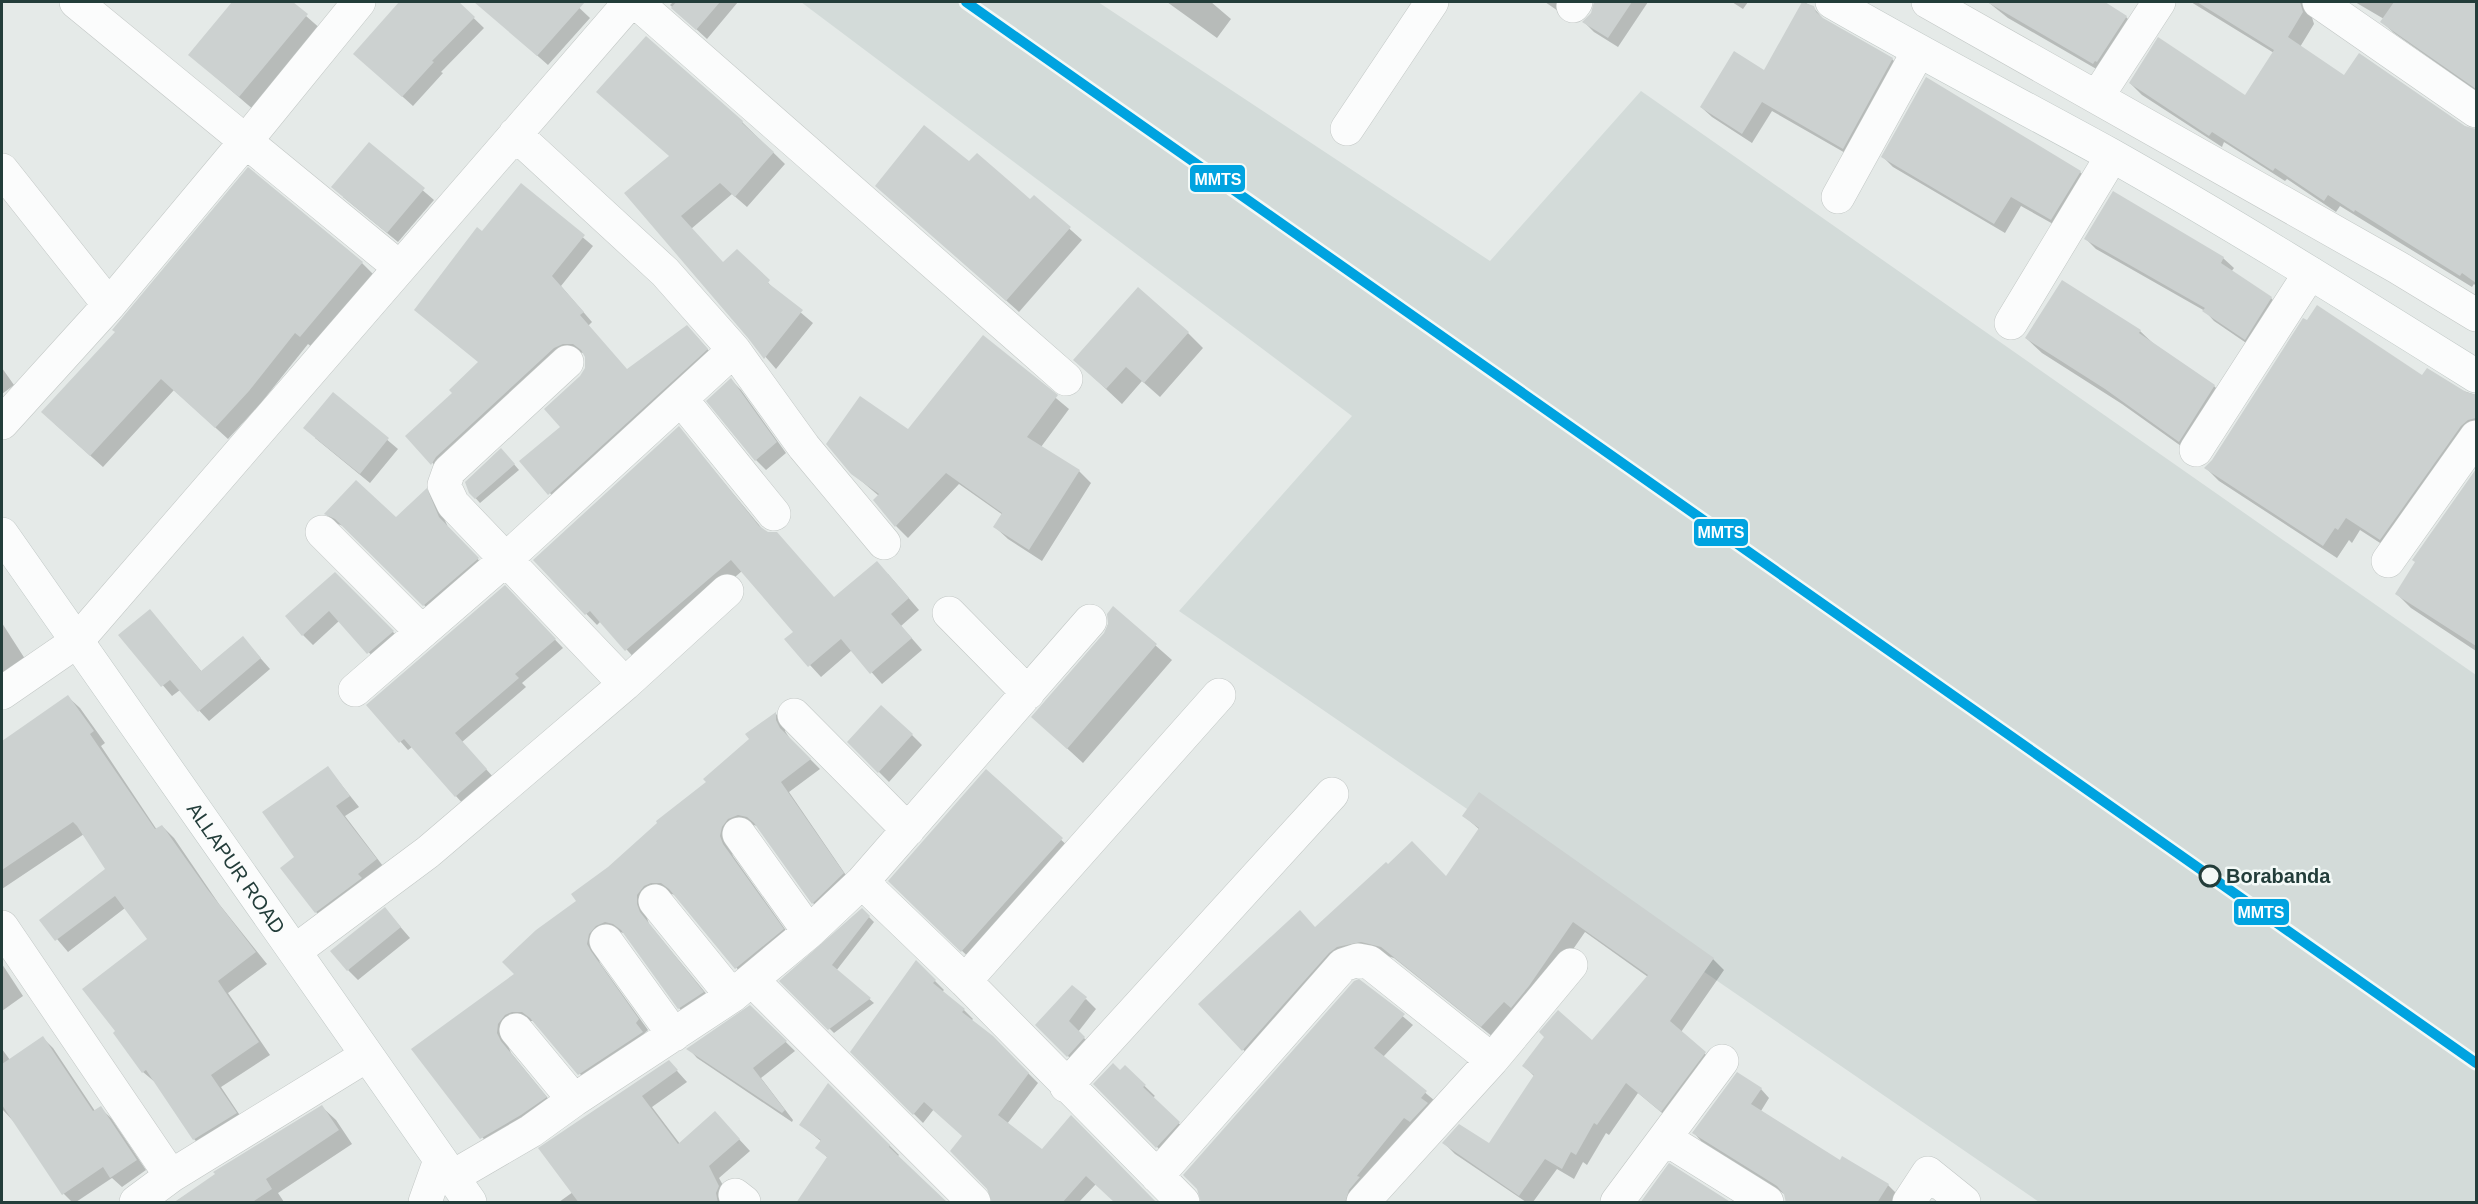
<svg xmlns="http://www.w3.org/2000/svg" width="2478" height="1204" font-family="Arial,sans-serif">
<rect width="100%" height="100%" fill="#e5eae8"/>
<path fill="#d3dbd9" d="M801,2h297l392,259 151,-170 835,584v527h-437l-860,-591 173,-195z"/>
<path fill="#0003" d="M234,2h56l32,28 -67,81 -65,-56z
M402,2h55l27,26 -43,44 2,1 -30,33 -58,-52z
M497,2h76l17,16 -42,47 -60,-53z
M673,2h65l-31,37 -37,-34z
M1167,2h44l20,17 -14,19z
M1545,2h26l-7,13z
M1596,2h52l-30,45 -24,-15 -10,-10 8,-8z
M1732,2h16l-5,7z
M1804,2l9,5 12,14 67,38 10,10 -48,89 -82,-47 -20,32 -40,-26 -11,-10 64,-35z
M1988,2h114l24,15 12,12 -33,45 -97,-56z
M2191,2h126l-6,12 3,10 -14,23 44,30 132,54v155l-2,-2 -2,3 -132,-81 -4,6 -49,-33 -2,2 -61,-39 -2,5 -80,-52 -12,-12 116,14 28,-44z
M2355,2h121v89l-82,-58 -12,-11 2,-3z
M742,122l43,42 -38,43 -15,-13 -41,35 32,35 14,-13 42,43 34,29 -37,46 -150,-175z
M369,144l65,56 -36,42 -55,-45z
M1883,157l197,15 10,10 -28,47 -41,-23 -16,27 -112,-66z
M521,185l72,61 -32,40 31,36 -4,4 39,44 69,-34 20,23 -157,144 -38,-42 41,-34 24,-58 1,-12 -3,-4 -10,-1 -132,121 -35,-37 47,-43 25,-30 3,-130z
M877,186l153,15 4,-4 48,43 -63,72z
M2086,239l137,19 11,10 -3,4 40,26 10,11 -26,40 -41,-28 -9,-10 -109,-62z
M362,263l12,12 -61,73 -5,-4 -47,59 -33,36 -54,-49 -71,77 -48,-43z
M2063,282l77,49 16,15 58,40 16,16 -35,54 -73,-52 -80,-51 -16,-15z
M1188,333l15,15 -43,49 -18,-16 -20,23 -47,-44z
M983,337l86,72 -28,38 38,24 12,12 -49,78 -34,-22 -13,-12 8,-12 -44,-31 -51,54 -12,-12 -17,-30 -27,-23 56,-42z
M2,368l12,17 -12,9z
M2423,378l53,17v43l-82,114 -34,-22 -8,13 -3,-3 -12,18 -118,-77 -13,-13z
M731,380l10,10 45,63 -20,17 -10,-10z
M333,394l65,55 -28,34 -55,-45z
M679,428l85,103 70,68 54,-25 31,36 -18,16 21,24 -40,34 -30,-34 -31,27 -35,-38 9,-7 -53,-61 -105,90 -36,-40 -4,4 -62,-65z
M506,455l13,15 -39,33 -10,-11z
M2476,471v180l-65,-43 -14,-14 20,-31 -3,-3z
M427,490l8,9 13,28 38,41 -53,46 -87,-87 -11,-4 -9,-9 70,5z
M335,574l68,68 -24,21 -40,-42 -26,24 -10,-10z
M505,587l58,61 -41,35 4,4 -64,55 32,36 -30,27 -52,-58 -4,3 -40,-45z
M1113,608l59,52 -89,103 -50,-46 72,-83z
M150,611l52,61 41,-34 27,31 -61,52 -29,-31 -8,6 -52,-61z
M2,623l25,39 -25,17z
M68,697l12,11 25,35 -4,3 56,84 5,-4 12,12 45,66 48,60 -39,29 42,62 -49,32 26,39 -41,25 -12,-12 -38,-56 -13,-11 -28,-39 34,-93 -24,-32 -57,44 -27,-32 66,-51 -23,-35 -82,55v-146z
M776,714l9,9v8l5,8 30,30 -31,23 63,92 -30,28 -9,-9 -55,-77 -10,-2 -18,23 3,9 59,83 -47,39 -69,-83 -14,-3 -16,23 3,9 64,78 -24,16 -10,-10 -55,-75 -9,-2 -18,23 3,9 48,67 -59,54 -56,-63h-10l-16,22 4,10 44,54 -64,41 -78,-98 103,-76 62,-73 31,-33 99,-86z
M912,735l10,10 -33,37 -40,-40z
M328,768l31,39 -14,9 41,54 -60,52 -10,-10 -20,-55z
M986,771l96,88 -100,111 -72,-69z
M1464,816l249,143 11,11 -43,62 35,32 -43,58 -35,-29 -29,42 -3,-2 -19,32 -4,-3 -9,17 -17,-10 -24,33h-7l-71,-48 -11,-11 45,2 46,-68 -11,-11 68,-24 56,-65 -63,-45 -45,65 -47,40 -99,-79 -20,-6 -120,109 -54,-57 116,-75 130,-51 34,-48z
M385,909l25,29 -52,42 -10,-10z
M862,910l12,12 -38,49 38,32 -40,30 -52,-52z
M916,962l28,28 -2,2 22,18 9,9 -2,2 21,16 46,46 -31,41 35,27 29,-34 25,67 -17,18h-85l-31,-66 -29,-27 -11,14 -71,-71z
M2,964l21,32 -21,15z
M1361,981l52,44 -30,32 52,44 -78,101h-154z
M1086,999l10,10 -18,23 16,16 -16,18 -41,-41z
M750,1007l45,44 -34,27 32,42 -1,2 -95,-64 -8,-9z
M43,1038l10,10 42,63 5,-3 11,10 35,52 -24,17 -10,-9 -36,24h-4l-8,-8 -48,-70 -14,-15v-60l8,11z
M669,1062l18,20 -35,25 28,37 46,-19 24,26 -31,27 11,20 -2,4h-169l14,-10 -33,-43z
M1125,1067l30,29 -3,2 37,35 -22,24 -72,-73 25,-12z
M829,1085l70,70 -2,2 -69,1 -11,-10 4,-7 -20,-16z
M1761,1089l8,9 -8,13 79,51 48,23 9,9 -2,8h-60l-46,-5 -87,-55 -8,-9z
M322,1107l14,13 16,24 -74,49 6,9h-109z"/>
<path fill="#ccd1d0" d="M232,2h61l15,12 -69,83 -51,-42z
M399,2h60l16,15 -43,44 2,1 -32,35 -49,-43z
M474,2h111l-48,54z
M676,2h44l-24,28 -25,-22z
M1594,2h38l-24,36 -26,-16 9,-9z
M1802,2l12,4 2,6 7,6 70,40 -50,91 -81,-47 -20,32 -42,-27 34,-56 30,19z
M1987,2h118l22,14 -30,46 -2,-1 -2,3z
M2197,2h103l3,10 -15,25 56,38 15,-22 106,73 11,3v154l-14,-10 -2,3 -105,-66 -1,2 -26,-17 -4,6 -49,-33 -2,3 -61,-39 -3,4 -80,-53 29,-46 87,58 29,-45z
M2394,2h82v87l-96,-67z
M646,36l97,85 -1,2 32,29 -39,45 -15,-14 -39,33 42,46 14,-13 33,31 -2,3 35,27 -39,49 -16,-21 -124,-145 45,-37 -73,-64z
M1926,77l155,94 -30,49 -40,-23 -17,27 -113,-67z
M924,125l45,36 8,-8 53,46 4,-4 37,32 -65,74 -131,-115z
M369,142l56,46 -38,45 -56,-46z
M248,167l115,95 -63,75 -5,-4 -46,58 -34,37 -54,-49 -71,77 -49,-44 74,-80 -3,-2z
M521,183l64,52 -33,41 32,36 -4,3 47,54 60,-44 21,24 -160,146 -29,-34 41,-34 -16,-18 36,-33 5,-8v-11l-4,-7 -8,-6h-10l-9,4 -118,109 -5,8 -26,-29 47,-43 -3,-3 29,-28 -64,-52 63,-83 5,4z
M2113,191l111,66 -3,6 51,34 -27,43 -43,-29 3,-3 -121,-69z
M2062,280l79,50 -2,3 76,52 -36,57 -74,-53 -80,-51z
M1138,287l51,45 -45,51 -18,-16 -20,22 -33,-29z
M2317,305l105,70 5,-7 39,24 10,3v23l-8,2 -7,6 -81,114 -34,-22 -8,12 -3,-2 -12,18 -119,-78 8,-8 91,-142 4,2z
M983,335l75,60 -31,42 53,33 -51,80 -36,-23 9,-14 -56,-40 -51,54 -22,-27 6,-6 -28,-20 -25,-30 34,-48 48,33z
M731,378l46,64 -22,19 -49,-60z
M333,392l56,46 -29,36 -57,-46z
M679,426l80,100 9,6h9l57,65 43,-36 32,37 -18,16 21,24 -42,36 -29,-35 -33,28 -24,-28 9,-7 -62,-72 -106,91 -35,-40 -5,4 -52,-55z
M501,448l14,16 -40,35 -6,-6 -4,-11z
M2476,469v177l-81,-52 20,-32 -3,-2z
M356,480l40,37 31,-29 12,29 40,41 -56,48 -88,-87 -11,-5z
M335,572l59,59 -27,23 -38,-43 -27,25 -17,-20z
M505,585l51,54 -41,35 4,4 -64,55 32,36 -32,28 -51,-58 -5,4 -33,-38z
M1113,606l44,38 -90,105 -36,-32 73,-84 4,-9 -1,-10z
M150,609l51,62 42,-35 18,22 -63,54 -28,-32 -9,7 -43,-52z
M68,695l26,36 -4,3 65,95 7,-4 46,65 48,62 -38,29 41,61 -48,33 26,38 -44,27 -47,-70 -4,3 -29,-40 2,-2 -33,-42 65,-50 -32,-43 -60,45 -16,-21 66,-51 -28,-43 -4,-4 -71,48v-129z
M881,705l32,29 -35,39 -31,-31z
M776,712v8l4,8 31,31 -30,23 63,91 -32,31 -58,-81 -7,-6 -9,-2 -10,4 -6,8 -2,9 3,8 61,85 -49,40 -66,-80 -8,-6h-10l-7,3 -7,9v9l3,8 64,80 -26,17 -57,-79 -8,-6 -8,-2 -9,4 -7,8 -2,10 4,7 48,68 -3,4 7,9 -65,43 -48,-57 -8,-6h-10l-7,3 -7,9 -1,9 4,8 46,56 -26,18 -41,24 -69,-90 103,-75 -12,-12 34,-32 40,-29 -5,-7 37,-27 49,-44 -1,-2 50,-39 -3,-3 46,-40 -4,-5z
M328,766l22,30 -14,10 41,53 -19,15 4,4 -47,35 -35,-45 14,-11 -32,-45z
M986,769l77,69 -102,114 -73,-71z
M1479,792l235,166 -44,63 36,31 -45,60 -35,-29 -29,42 -3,-2 -18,32 -5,-3 -9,17 -17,-10 -26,37 -77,-53 17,-19 30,19 45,-68 -12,-9 22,-29 -5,-5 19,-22 34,30 56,-65 -75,-53 -44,64 -18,22 -7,-6 -23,25 -100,-80 -20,-5 -24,5 -8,6 -87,98 -44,-47 102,-94 15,17 71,-65 2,2 24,-23 34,35 33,-48 -17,-12z
M385,907l16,20 -54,44 -17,-20z
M862,908l8,8 -38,49 39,33 -43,32 -49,-49z
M916,960l20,20 -3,3 32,26 -3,3 31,24 36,37 -31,42 44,34 29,-34 86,88h-42l-29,-27 -24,27h-70l-5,-14 -37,-38 12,-15 -38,-34 -11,13 -63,-63z
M1359,979l46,35 -31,34 53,43 -6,7 7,5 -18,19 -6,-4 -47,58 3,1 -11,13 -4,13h-144l-4,-14 -14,-14 171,-194z
M1072,985l15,12 -18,24 16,16 -18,20 -32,-32z
M750,1005l37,36 -34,27 32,42 -3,3 -96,-64z
M43,1036l50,75 8,-5 36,54 -27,18 -7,-11 -41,28 -60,-90v-41z
M669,1060l9,10 -36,26 36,48 37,-33 25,28 -31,27 10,20 -3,7 2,10h-139l-41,-55z
M1113,1063l7,7 5,-5 21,20 -3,2 37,35 -24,26 -63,-64z
M1737,1072l25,16 -11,16 89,56 2,-4 47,28 -12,19h-91l-2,-9 -7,-8 -85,-53z
M828,1083l62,62 -1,2 59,56h-152l31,-46 -12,-9 6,-8 -22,-15z
M322,1105l17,25 -73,49 6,10 -21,14h-78l42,-29 -2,-2z
M1669,1163l63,40h-92z"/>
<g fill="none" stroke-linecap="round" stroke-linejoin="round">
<defs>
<path id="street" d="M76,2l323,265
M636,2l430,377
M1928,2l469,265 79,48
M2319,2l157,109
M1573,6l3,-4
M2097,97l62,-95
M1347,129l85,-127
M515,134l150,138 69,78 70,97 80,96
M2,170l107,135
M1838,197l80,-145
M2011,323l101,-167
M567,362l-118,109 -5,14 9,19 172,180
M681,399l93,115
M2,423l107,-118 136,-163 114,-140
M2196,450l114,-177
M322,532l100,100
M2388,561l88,-124
M949,613l79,80
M355,690l150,-130 229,-210
M2,693l74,-51 554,-640
M794,715l114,115
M739,834l70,98
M862,882l103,99 218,221
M655,901l77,95
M2,927l169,249
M606,941l68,94
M295,951l133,-99 197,-168 102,-93
M752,980l222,222
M965,981l254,-286
M516,1030l58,70
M1066,1086l266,-292
M1666,1139l101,63
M1157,1176l186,-211 15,-5 11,2 123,98
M452,1177l79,-46 43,-31 158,-104 77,-64 53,-50 228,-261
M735,1195l9,7
M136,1202l35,-26 195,-120
M425,1202l15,-42
M1363,1202l129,-142 79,-95
M1617,1202l105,-141
M1909,1202l19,-29 36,29"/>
<g id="secondary">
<path d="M1832,2c92,53 186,102 279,153 124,70 245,146 365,221"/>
<path id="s1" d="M2,534l468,668"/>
</g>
</defs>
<use href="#street" stroke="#c2c7c5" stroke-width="34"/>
<use href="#secondary" stroke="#c0c8c6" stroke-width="34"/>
<use href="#street" stroke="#fbfcfc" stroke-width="33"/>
<use href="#secondary" stroke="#fbfcfc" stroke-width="33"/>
<defs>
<path id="rail-1" d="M966,2l1510,1061"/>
</defs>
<use href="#rail-1" stroke="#f3f9f7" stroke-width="15"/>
<use href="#rail-1" stroke="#00a3e0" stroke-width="10"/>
</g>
<circle fill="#f3f9f7" stroke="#233d3a" stroke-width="3" cx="2210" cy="876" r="10"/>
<g text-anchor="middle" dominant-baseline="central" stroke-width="5" stroke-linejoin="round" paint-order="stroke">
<g font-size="20" fill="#233d3a" stroke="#f3f9f7">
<text stroke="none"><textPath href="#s1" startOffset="408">ALLAPUR ROAD</textPath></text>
</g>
<g font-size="20" font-weight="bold" fill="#233d3a" stroke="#f3f9f7" text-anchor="start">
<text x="2226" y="876">Borabanda</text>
</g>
</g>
<g stroke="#f3f9f7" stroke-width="2">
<rect x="1189" y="164" width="57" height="29" rx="6" fill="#00a3e0"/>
<rect x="1693" y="518" width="56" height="29" rx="6" fill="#00a3e0"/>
<rect x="2233" y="898" width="57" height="28" rx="6" fill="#00a3e0"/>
</g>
<g font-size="16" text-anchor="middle" font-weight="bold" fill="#fff">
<text x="1218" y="185">MMTS</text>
<text x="1721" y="538">MMTS</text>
<text x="2261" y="918">MMTS</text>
</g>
<rect width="2478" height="1204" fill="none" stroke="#233d3a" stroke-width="6"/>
</svg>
